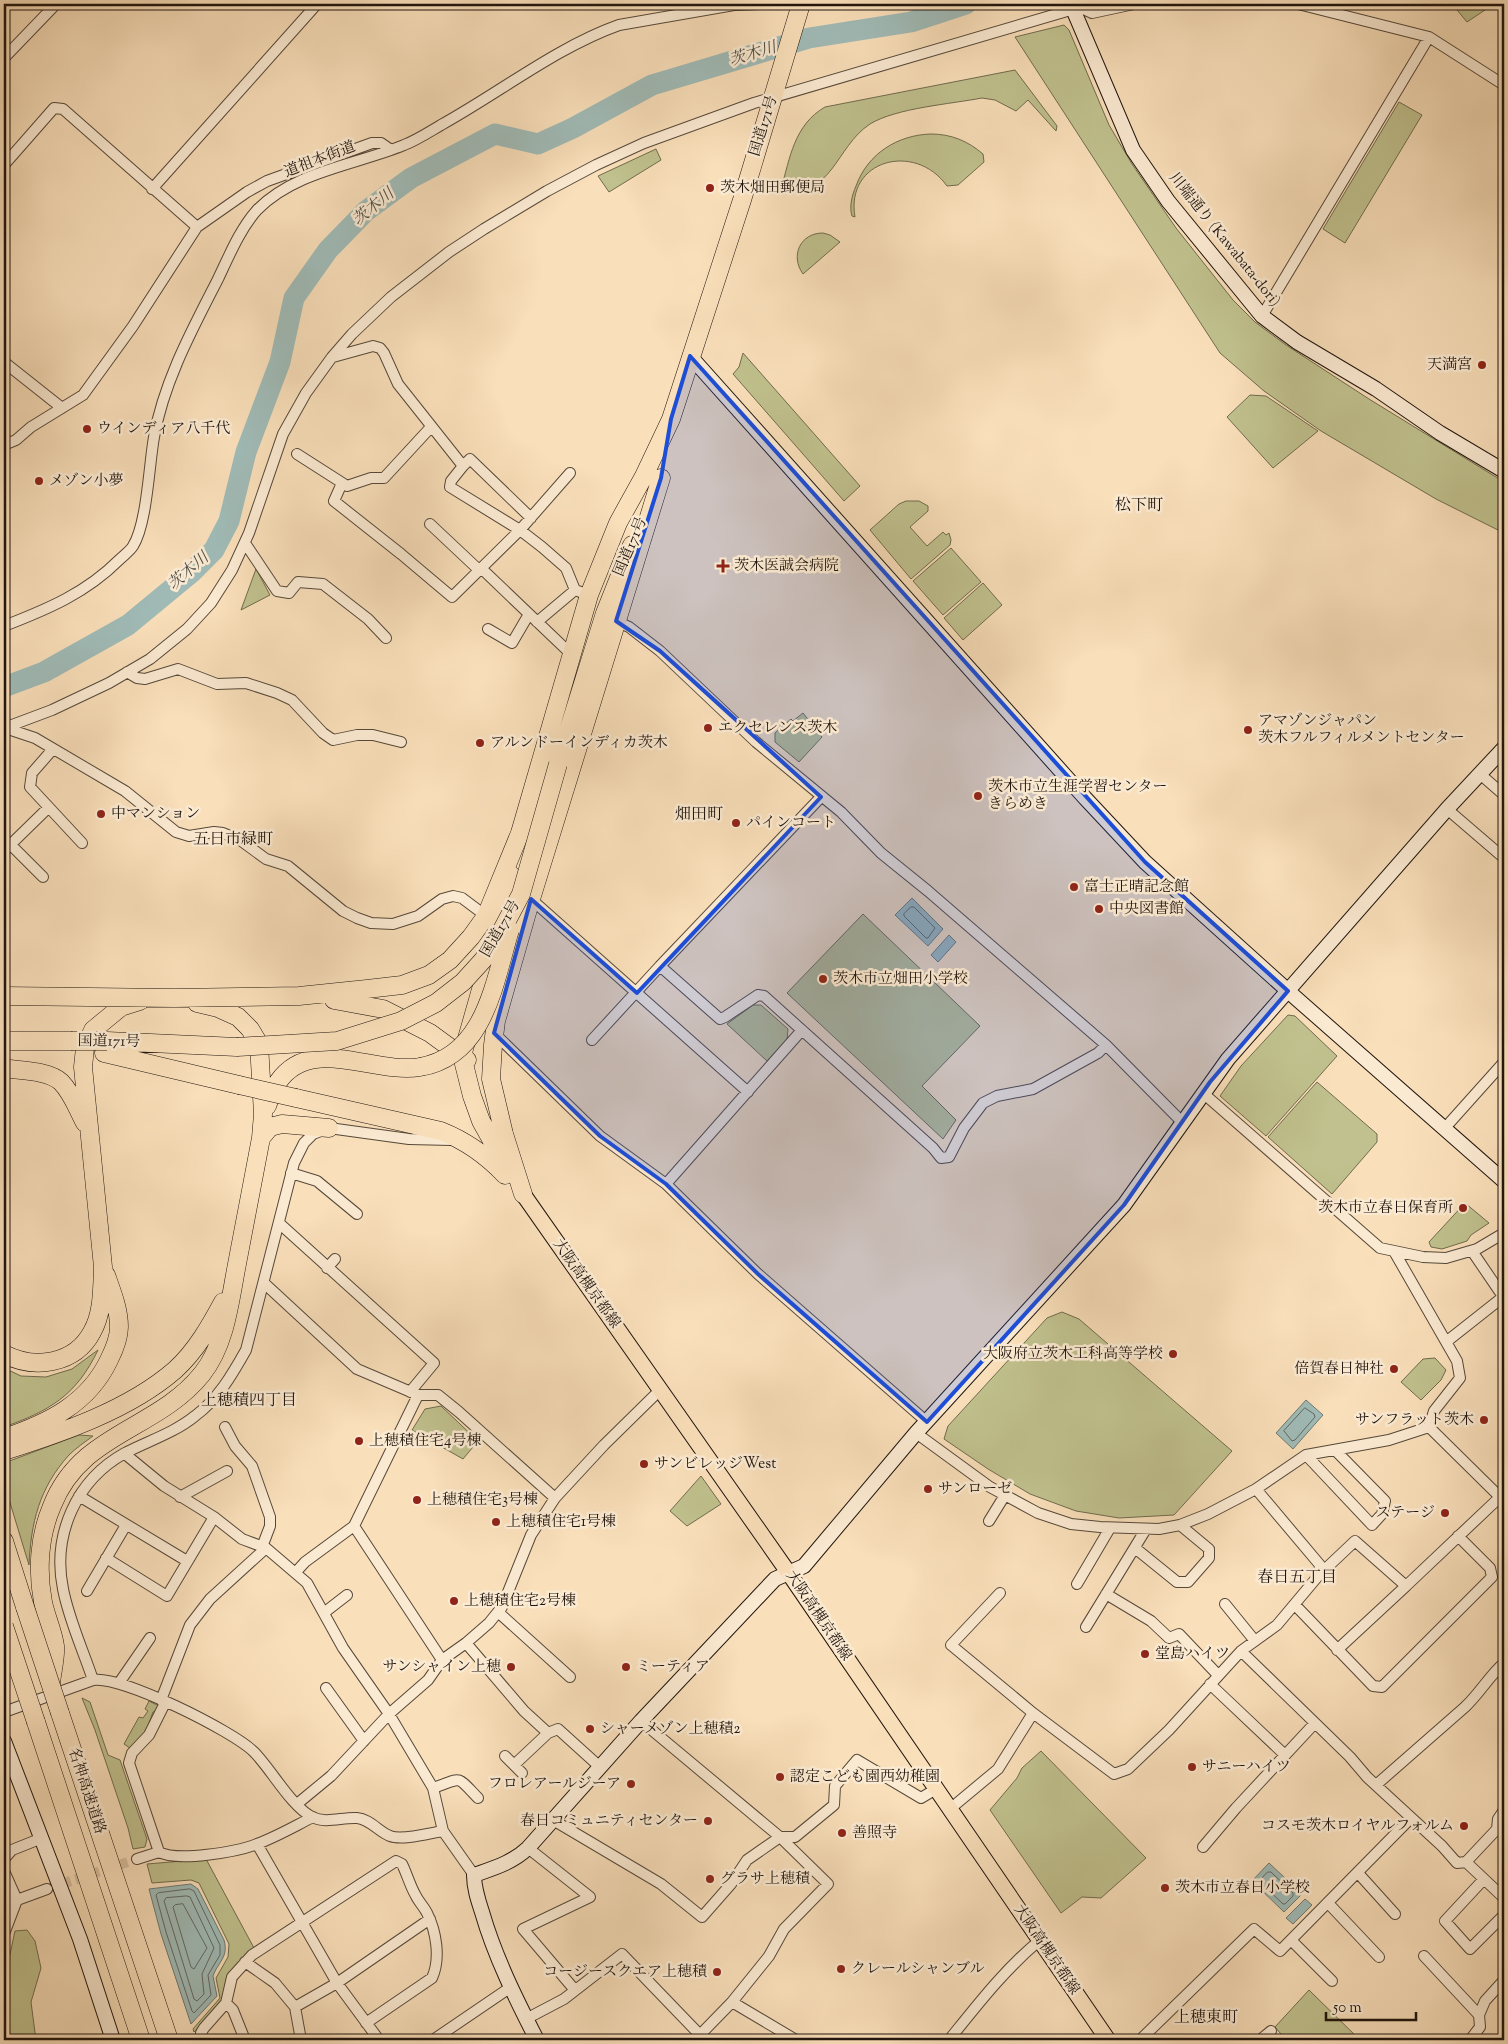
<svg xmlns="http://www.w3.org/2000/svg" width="1508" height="2044" font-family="'Sorts Mill Goudy','Noto Serif JP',serif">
<rect width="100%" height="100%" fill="#f9dfba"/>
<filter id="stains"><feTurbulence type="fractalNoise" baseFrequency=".004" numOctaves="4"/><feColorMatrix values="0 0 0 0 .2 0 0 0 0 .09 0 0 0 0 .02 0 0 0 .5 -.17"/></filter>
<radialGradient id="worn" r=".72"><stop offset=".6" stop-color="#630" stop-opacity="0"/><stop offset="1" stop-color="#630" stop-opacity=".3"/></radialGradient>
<path fill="#c0c18e" stroke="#706b4e" d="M1389,4h43l-25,5z
M1452,4h34l-1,6 -18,12z
M1064,25l5,5 40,95 23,39 44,64 57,72 22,22 31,23 83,54 135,83v51l-68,-34 -115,-68 -57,-40 -44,-38 -205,-316z
M1015,70l42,56 -1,5 -28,-31 -12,11 -21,-11 -13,-2c-31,6 -86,10 -112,26 -35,23 -37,75 -89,65 9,-31 13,-64 44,-82z
M1399,102l23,13 -77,128 -22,-14z
M931,134c20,0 37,7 52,20l1,8 -26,23 -11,1c-32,-45 -102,-26 -92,31l-3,-1c-3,-9 0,-21 4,-30 12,-33 42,-51 75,-52z
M656,149l5,11 -52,32 -11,-16z
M823,233l7,2 10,7 -37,32c-13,-18 -3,-41 20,-41z
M743,353l117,133 -16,15 -111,-127 6,-7z
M1250,395l16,1 52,35 -45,37 -46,-51z
M906,501h13l9,5v5l-18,16 17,19 16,-14 3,3 3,-2 2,7 -1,5 -39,34 -41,-49 29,-26z
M951,548l30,34 -38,33 -30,-34z
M256,569l14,26 -29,15z
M983,583l19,22 -39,35 -19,-22z
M803,713l19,24 -23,25 -24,-20v-9l16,-14 2,2z
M863,914l117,112 -58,60 34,34 -13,19 -156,-146z
M753,1005h8l27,24 -1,11 -20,21 -40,-37z
M1288,1015l7,1 42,40 -71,80 -46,-40 21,-30z
M1317,1082l60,52v8l-45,52 -64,-57z
M1465,1203l24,20 -18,12 -4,6 -25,8 -11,-2 -2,-5z
M1062,1312l17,7 153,132 -58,64 -55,3 -43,-7 -46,-17 -42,-25 -44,-30 4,-13 99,-108z
M98,1350c-22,46 -49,61 -94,77v-59l17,8 25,1 26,-8z
M1435,1358l11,12 -5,10 -20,20 -20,-18 22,-23z
M441,1406l37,35 -15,18 -51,-29 13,-21z
M79,1435l14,1c-8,6 -17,12 -24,19 -30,33 -38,68 -40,110l-25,-82v-20z
M701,1476l20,28 -34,22 -17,-15z
M82,1698l8,4 18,53 12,5 27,79 -2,8 -12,2 -5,-21 -33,-98z
M149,1701l10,5 -3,5 -3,1 -8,22 -15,14 -6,-4 15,-27 4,1 5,-7 -3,-2z
M1041,1751l105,107 -45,40 -19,-1 -21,16 -71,-103 27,-32 5,-10z
M206,1859l48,89 -31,53 -29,31 -1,-3 27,-31 -4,-20 12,-21 1,-13 -30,-61 -8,-3 -39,3 -5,-19z
M27,1930l8,11 6,27 -10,34 5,38h-32v-58l11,-51z
M1309,1990l51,50h-74l-11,-13z"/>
<path fill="#a0bbb7" stroke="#6d7973" d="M912,898l31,31 -15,17 -33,-31z
M949,935l7,7 -18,20 -7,-7z
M1306,1400l17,15 -30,34 -17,-16z
M1269,1863l33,31 -18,18 -32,-31z
M191,1884l7,5 26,51c5,17 -6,22 -11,36l4,20 -26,28 -30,-90 -12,-45z
M1305,1899l7,6 -19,19 -7,-6z"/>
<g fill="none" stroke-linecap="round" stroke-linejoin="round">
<path stroke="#606862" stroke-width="1" d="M911,907h3l21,21 -7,10h-2l-22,-22v-2z
M1305,1408l9,6 1,3 -20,23 -3,1 -8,-10z
M1268,1872h3l22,21v3l-8,8h-2l-23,-22 1,-3z
M190,1889l4,2 26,54v10l-12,20 3,20 -17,18 -2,-2 -26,-79 -10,-37 2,-2z
M187,1896l3,1 24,51 -12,26 2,20 -7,7 -3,-2 -30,-98 2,-3z
M183,1904l24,44 -13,21 -3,-2 -18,-60 2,-2z"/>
<path stroke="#a0bbb7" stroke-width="21" d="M4,687l40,-15 84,-47 63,-52 23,-23 15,-29 17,-69 34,-90 14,-64 34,-48 38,-39 45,-33 84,-44 43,10 35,-16 79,-43 157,-47 102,-16 55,-18"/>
<path stroke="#d8c1a0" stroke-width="10" stroke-dasharray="10 5" stroke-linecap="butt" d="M47,1889l90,-30"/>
<defs>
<path id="street" d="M1298,4l131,33 75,48
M1079,7l13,6 42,-9
M4,58l52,-54
M4,165l50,-57 9,1 134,118 50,-35 20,-11 105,-38h9l10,7
M152,189l165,-185
M1262,316l167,-279
M333,357l40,-11 7,2 4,5 14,31 65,82 -12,15 -1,6 70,43 22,17 24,21 9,22 14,5
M4,362l58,46
M4,445l12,-5 15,-13 52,-32 50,-69 64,-99
M297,454l50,32 24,-8h13l47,-51
M463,466l7,-7 61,59
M342,483l-8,18 67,53 51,43 68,-67 50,-57
M430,524l50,47
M245,543l32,48 12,2 9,-11 25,2 45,35 18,19
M482,569l90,86
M616,621l13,6 31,24 96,91 85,70 40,41 47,38 178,154 77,78
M537,622l38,-32
M4,626c44,-17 82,-33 115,-66 5,-5 11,-9 14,-14 14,-22 16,-81 21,-109 10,-56 38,-107 64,-158 11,-23 22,-50 39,-69 38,-39 99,-45 147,-65 13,-5 25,-13 37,-20 58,-32 116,-78 178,-100l115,-20 26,-1
M488,629l24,14 17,-29
M127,672l10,6 8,1 33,-10 39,15 29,-1 31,10 15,7 31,33 10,7 24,-5h16l28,7
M4,728l48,-18 57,-27 41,-24 37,-30 24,-26 21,-33 17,-37 34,-99 23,-41 26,-36 20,-23 39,-37 58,-45 35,-23 63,-38 49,-26 48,-22 110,-40 337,-99
M5,728l30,10 90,53 51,41 13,4 25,-4 9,1 17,7 26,19 22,7 55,45 14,7 14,5 22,1 25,-8 24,-17 11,-3 9,2 24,18
M53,749l-21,24 -2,14 52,56
M1480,774l24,21
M821,797l-161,169 60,53 5,-2 33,-22 6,1 169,152 8,10 8,-1 15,-29 19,-25 14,-7 36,-7 65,-36 8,-8
M1447,809l57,49
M11,845l32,32
M4,851l44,-43
M531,899l217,193
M494,1033l106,103 66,48 136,-154
M592,1040l68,-74
M1203,1093l177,155 43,9 23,1 31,-9 27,-16
M1444,1129l60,-67
M291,1173l26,8 40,33
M666,1184l92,90 169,148
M279,1223l155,140 -24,29
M1472,1251l32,47
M1395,1253l62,108 3,17 -26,33 -5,16
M327,1268l8,-9
M264,1283l93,86 61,26h20l21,17 96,86
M1446,1342l57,-45
M418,1395l-64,131 88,134
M225,1427l10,19 17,20 18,51v9l-8,21
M1429,1427l74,73
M916,1433l74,54 48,26 33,11 29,3 59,2 21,-4 28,-11 48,-25 50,-34 83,-15 40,-13
M125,1454l39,32 50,31 28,22 24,9 41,35 36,65 46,66 44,74 10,43 31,44
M1306,1455l66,70 10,-11 3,-13 -50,-51
M79,1496l108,65
M180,1497l47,-26
M989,1521l16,-26
M1135,1548l42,34h11l21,-24v-9l-29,-24
M106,1558l61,38 47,-79
M296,1572l9,-10 49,-36
M1319,1575l36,-34 51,45 94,-89
M1077,1584l33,-56
M87,1591l39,-66
M1000,1593l-49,52 82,68 81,61 14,-5 41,-39 72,-79 36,-26 42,-50 1,-10 -64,-76
M1106,1594l45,27 18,17 10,-4 39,41
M1225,1604l30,37
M1295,1605l78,81 9,1 110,-110 -2,-9 -32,-32
M325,1612l22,-17
M498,1612l72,65
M1086,1627l60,-98
M466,1643l58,68 24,22 10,-4 42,38
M1337,1650l69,-64
M1241,1651l109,106 17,20 75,69 15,17 9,-1 38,36
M93,1680c-10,-30 -24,-60 -30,-91 -11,-54 13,-109 62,-136 23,-12 49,-20 70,-37 23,-17 37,-41 51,-66l48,-187 10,-20 9,-9 16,-6 80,11 43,1
M119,1683l31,-45
M1210,1684l75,71
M326,1688l38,53
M161,1700l29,-75 20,-26 56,-51
M165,1703l-16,32 -17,18 -3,10 30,89c18,10 78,0 98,-8 19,-7 38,-18 56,-27
M4,1712l89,-32c28,-5 140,51 161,72 17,17 37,54 58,65 14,7 30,0 45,1 13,1 22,14 33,18 12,5 40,-3 53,-5
M505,1756l17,17
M514,1765l34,-32
M1376,1785l89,-78c15,-14 24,-31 39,-44
M433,1788c30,-10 22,-14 45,10
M297,1804l34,-28 58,-62 39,-34 14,-20 24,-17 23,-20 13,-16 29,-72 24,-37 49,-53 56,-55
M950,1809l48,-40 35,-56
M553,1820l108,64 41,33 29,-33 16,-24 33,-23 -139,-116
M780,1837h15l39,-32 1,-19 22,-26 64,38 15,-9
M257,1844l80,139 42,57
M1203,1847l33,-39 79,-85
M528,1848l62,49 -67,32 51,60
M137,1859l22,-7
M1466,1862l31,-33 1,-10 6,-9
M1358,1873l37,41
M1484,1879l-39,42 25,28 34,-34
M4,1900h13l-13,-29v-12l8,-9 30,-12
M1328,1903l51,54
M4,1934l13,-34 30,-11
M1291,1940l41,41
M1424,1956l55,59
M245,1962l30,21 20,24 42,-24 93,-64
M732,2002l37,-46 15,-27 44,-45 -48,-47
M226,2003l7,7 10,25
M295,2007l6,33
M526,2019l38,-20 58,-45 78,81
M202,2040l-1,-7 3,-5 22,-25 6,-26 20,-22 144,-94 6,3c5,10 8,22 14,32 3,6 8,11 11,17 9,18 14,45 5,65l-66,45
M433,2040l78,-53
M695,2040l37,-38 64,38
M949,2040c29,-36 55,-70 91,-100
M1140,2040l114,-111 26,22 131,-133
M1260,2040l11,-9
M1470,2040l10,-13 -1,-12 6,-14 19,-21"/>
<path id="secondary" d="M1073,9l60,141 35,51 94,115 35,26 79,47 64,44 64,38
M690,356l395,442 60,64 152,137 207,182
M4,1741l76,198 33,101
M537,2040c-21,-41 -42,-83 -55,-128 -4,-12 -8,-24 -8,-37 20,-7 38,-12 54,-27l113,-127 134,-142 29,-13 112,-133 208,-228 104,-146 219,-250 57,-61"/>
<path id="primary" d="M523,1194l265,378 320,468"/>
<path id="highway" d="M558,764l47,-151 27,-68
M4,996l170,2 125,-2 68,-7 35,-4 27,-10 21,-15 21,-23 15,-21 34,-83 69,-238 29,-72 26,-47 27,-57 71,-219 59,-196
M334,1000l49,9 47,24 37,27
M4,1041h67
M107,1041l130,6
M104,1053l135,32
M4,1068c16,3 44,2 57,14 11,11 17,28 24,41
M296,1098l145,33c25,10 45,24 64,44
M267,1106c3,-8 6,-18 11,-24 33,-48 96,-7 142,-15
M261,1138l9,-11 12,-3 47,4
M505,1164l-24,-43 -9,-25 -10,-40 43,-151 6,-30
M523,1194l-19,-60 -13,-55 2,-34 3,-24 35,-122 130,-421
M4,1354c31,16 71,10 88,-22 11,-19 10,-44 11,-65l-20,-200 2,-19 8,-18 28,-23 19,-6
M4,1438c44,-15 84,-34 105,-78 5,-10 10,-21 10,-33 0,-18 -7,-35 -13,-52
M4,1451c57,-18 125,-41 171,-81 21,-19 35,-44 48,-68
M4,1541l21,66
M51,1683c1,-11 5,-25 4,-37 -2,-15 -9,-29 -12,-44 -6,-31 -4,-66 9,-96 29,-74 104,-75 150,-132 24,-30 28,-74 35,-110 8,-42 16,-84 24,-126l2,-24 -4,-70 -9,-15 -12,-12 -20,-9 -21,-5
M60,1713l109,327
M36,1722l105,318"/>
</defs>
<use href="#street" stroke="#564839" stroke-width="12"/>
<use href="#secondary" stroke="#20150e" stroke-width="16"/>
<use href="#primary" stroke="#20150e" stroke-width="17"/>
<use href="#highway" stroke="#20150e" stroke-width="19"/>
<use href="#street" stroke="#fbead2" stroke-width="10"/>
<use href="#secondary" stroke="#fbead2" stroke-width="14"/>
<use href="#primary" stroke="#f9dfba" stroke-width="15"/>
<use href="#highway" stroke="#f9dfba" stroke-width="18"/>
<defs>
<path id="highway-bridge" d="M71,1041h36
M237,1047l100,-6 64,-20 35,-18 27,-21 20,-22 19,-30 19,-36 37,-130
M420,1067c65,-11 74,-84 90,-137
M239,1085l57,13
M25,1607l35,106
M4,1626l32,96"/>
</defs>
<use href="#highway-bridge" stroke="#20150e" stroke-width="19" stroke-linecap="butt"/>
<use href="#highway-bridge" stroke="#f9dfba" stroke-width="18"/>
</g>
<path fill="#1d4ed8" fill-opacity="0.2" stroke="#1d4ed8" stroke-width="4" stroke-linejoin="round" d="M690,356l455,506 143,129 -78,91 -86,123 -197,217 -169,-148 -92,-90 -66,-48 -106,-103 37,-134 106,94 184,-196 -161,-146 -44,-30 45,-143 10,-59z"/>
<g fill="#8f2418" stroke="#fbead2" stroke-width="2">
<circle cx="710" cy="188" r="5"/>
<circle cx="1482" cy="365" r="5"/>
<circle cx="87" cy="429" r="5"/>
<circle cx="39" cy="481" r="5"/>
<path d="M720.5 558.5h5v5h5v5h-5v5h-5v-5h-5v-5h5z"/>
<circle cx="708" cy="728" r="5"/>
<circle cx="1248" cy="730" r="5"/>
<circle cx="480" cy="743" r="5"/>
<circle cx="978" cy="796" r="5"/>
<circle cx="101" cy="814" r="5"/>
<circle cx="736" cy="823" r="5"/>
<circle cx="1074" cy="887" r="5"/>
<circle cx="1099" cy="909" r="5"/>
<circle cx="823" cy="979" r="5"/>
<circle cx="1463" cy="1208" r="5"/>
<circle cx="1173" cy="1354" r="5"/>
<circle cx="1394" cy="1369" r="5"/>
<circle cx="1484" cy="1420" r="5"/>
<circle cx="359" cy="1441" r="5"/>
<circle cx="644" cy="1464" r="5"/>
<circle cx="928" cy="1489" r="5"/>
<circle cx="417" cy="1500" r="5"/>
<circle cx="1445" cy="1513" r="5"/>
<circle cx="496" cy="1522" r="5"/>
<circle cx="454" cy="1601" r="5"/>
<circle cx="1145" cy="1654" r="5"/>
<circle cx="511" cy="1667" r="5"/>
<circle cx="626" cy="1667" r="5"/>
<circle cx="590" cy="1729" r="5"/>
<circle cx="1192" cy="1767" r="5"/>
<circle cx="780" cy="1777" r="5"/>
<circle cx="631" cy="1784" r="5"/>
<circle cx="708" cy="1821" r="5"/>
<circle cx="1464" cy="1826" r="5"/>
<circle cx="842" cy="1833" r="5"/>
<circle cx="710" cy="1879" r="5"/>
<circle cx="1165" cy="1888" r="5"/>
<circle cx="841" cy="1969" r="5"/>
<circle cx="717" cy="1972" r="5"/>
</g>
<g text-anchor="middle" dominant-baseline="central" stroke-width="5" stroke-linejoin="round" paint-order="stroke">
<g font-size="15" fill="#20150e" stroke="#fbead2">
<text transform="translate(764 126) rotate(-73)">国道171号</text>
<text transform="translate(320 160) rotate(-21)">道祖本街道</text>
<text transform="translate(1224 240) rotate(51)">川端通り (Kawabata-dori)</text>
<text transform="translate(631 547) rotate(-67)">国道171号</text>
<text transform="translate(501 929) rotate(-60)">国道171号</text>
<text transform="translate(109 1042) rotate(1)">国道171号</text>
<text transform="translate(586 1284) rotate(55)">大阪高槻京都線</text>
<text transform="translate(818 1616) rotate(56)">大阪高槻京都線</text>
<text transform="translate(86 1791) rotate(72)">名神高速道路</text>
<text transform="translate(1046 1950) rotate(56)">大阪高槻京都線</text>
</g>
<g font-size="15" fill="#20150e" stroke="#fbead2" text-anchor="start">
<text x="720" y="188">茨木畑田郵便局</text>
<text x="1472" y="365" text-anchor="end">天満宮</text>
<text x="97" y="429">ウインディア八千代</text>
<text x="49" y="481">メゾン小夢</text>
<text x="734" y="566">茨木医誠会病院</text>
<text x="1258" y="721">アマゾンジャパン<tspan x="1258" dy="17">茨木フルフィルメントセンター</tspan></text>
<text x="718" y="728">エクセレンス茨木</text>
<text x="490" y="743">アルンドーインディカ茨木</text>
<text x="988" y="787">茨木市立生涯学習センター<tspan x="988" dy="17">きらめき</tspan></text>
<text x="111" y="814">中マンション</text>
<text x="746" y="823">パインコート</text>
<text x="1084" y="887">富士正晴記念館</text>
<text x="1109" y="909">中央図書館</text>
<text x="833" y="979">茨木市立畑田小学校</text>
<text x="1453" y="1208" text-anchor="end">茨木市立春日保育所</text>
<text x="1163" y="1354" text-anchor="end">大阪府立茨木工科高等学校</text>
<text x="1384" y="1369" text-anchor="end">倍賀春日神社</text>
<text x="1474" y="1420" text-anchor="end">サンフラット茨木</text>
<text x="369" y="1441">上穂積住宅4号棟</text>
<text x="654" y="1464">サンビレッジWest</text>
<text x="938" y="1489">サンローゼ</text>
<text x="427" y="1500">上穂積住宅3号棟</text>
<text x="1435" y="1513" text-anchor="end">ステージ</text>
<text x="506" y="1522">上穂積住宅1号棟</text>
<text x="464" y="1601">上穂積住宅2号棟</text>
<text x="1155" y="1654">堂島ハイツ</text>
<text x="501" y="1667" text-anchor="end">サンシャイン上穂</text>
<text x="636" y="1667">ミーティア</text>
<text x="600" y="1729">シャーメゾン上穂積2</text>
<text x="1202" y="1767">サニーハイツ</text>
<text x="790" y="1777">認定こども園西幼稚園</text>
<text x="621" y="1784" text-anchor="end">フロレアールジーア</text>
<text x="698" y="1821" text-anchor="end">春日コミュニティセンター</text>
<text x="1454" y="1826" text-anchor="end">コスモ茨木ロイヤルフォルム</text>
<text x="852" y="1833">善照寺</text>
<text x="720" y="1879">グラサ上穂積</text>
<text x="1175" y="1888">茨木市立春日小学校</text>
<text x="851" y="1969">クレールシャンブル</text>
<text x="707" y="1972" text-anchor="end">コージースクエア上穂積</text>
</g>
<g font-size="16" font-style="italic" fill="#4d4f49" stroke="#fbead2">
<text transform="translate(753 55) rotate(-17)">茨木川</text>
<text transform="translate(374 208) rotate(-40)">茨木川</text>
<text transform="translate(189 572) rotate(-41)">茨木川</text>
</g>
<g font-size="16" fill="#20150e" stroke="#fbead2">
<text x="1139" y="506">松下町</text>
<text x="699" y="815">畑田町</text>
<text x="233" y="840">五日市緑町</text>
<text x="249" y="1401">上穂積四丁目</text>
<text x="1297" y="1578">春日五丁目</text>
<text x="1206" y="2018">上穂東町</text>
</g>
</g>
<rect width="1508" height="2044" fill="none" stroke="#f9dfba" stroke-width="20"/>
<rect x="5" y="5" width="1498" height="2034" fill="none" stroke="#20150e" stroke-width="2.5"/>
<rect x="10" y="10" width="1488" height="2024" fill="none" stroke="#20150e"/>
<path d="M1326 2012v8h90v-8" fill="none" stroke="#20150e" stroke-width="2.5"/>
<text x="1333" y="2012" font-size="15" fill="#20150e" stroke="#fbead2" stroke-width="4" paint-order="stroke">50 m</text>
<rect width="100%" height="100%" filter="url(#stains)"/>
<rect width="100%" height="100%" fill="url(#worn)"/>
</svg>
